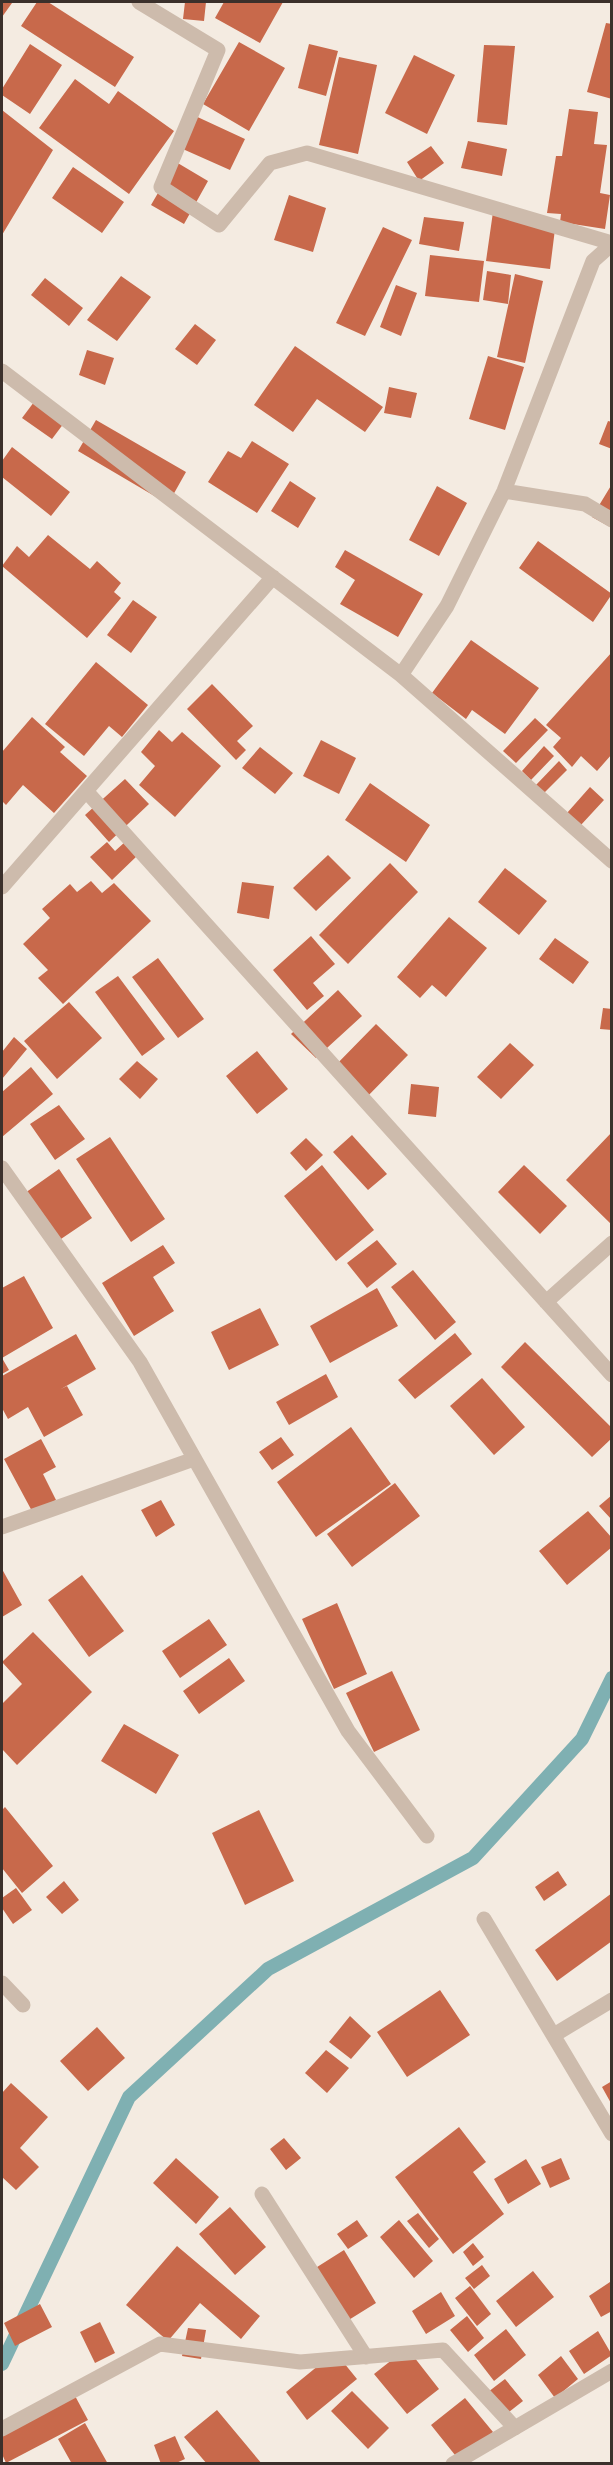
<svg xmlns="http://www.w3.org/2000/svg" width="613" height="2465" font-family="Inter,sans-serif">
<rect width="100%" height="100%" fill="#f4ebe1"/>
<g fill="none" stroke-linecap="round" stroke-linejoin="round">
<path stroke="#7fb0b2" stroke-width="14" d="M2,2364l127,-267 139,-128 205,-111 109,-119 30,-61"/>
</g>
<path fill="#c8694b" d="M2,2l10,1 -10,14z
M37,2h11l86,55 -19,30 -94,-61z
M185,2h21l-2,19 -21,-2z
M224,2h59l-23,41 -45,-25z
M606,23l6,1v75l-25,-7z
M239,42l46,26 -36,63 -46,-27z
M30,44l32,21 -32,49 -28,-19v-6z
M309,44l29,7 -12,45 -28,-8z
M484,45l31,1 -8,79 -30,-3z
M414,55l41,20 -28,59 -42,-21z
M339,57l38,8 -19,89 -39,-9z
M75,79l34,25 9,-13 56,40 -45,63 -90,-66z
M569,109l29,3 -4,32 13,1 -7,48 10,2 -5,34 -45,-7 1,-8 -14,-1 9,-57h6z
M2,110l51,40 -51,85z
M191,114l54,25 -15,31 -54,-24z
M468,141l39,8 -5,27 -41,-8z
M431,146l13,17 -25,18 -12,-19z
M176,162l32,19 -24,43 -33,-19z
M73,167l51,35 -22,31 -50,-35z
M289,195l37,13 -13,44 -39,-12z
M493,212l63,9 -6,48 -64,-8z
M424,217l40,5 -5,29 -40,-7z
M383,227l29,13 -47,96 -29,-13z
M430,255l54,6 -5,41 -54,-6z
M487,271l24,4 -3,29 -25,-4z
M515,274l28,7 -18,82 -28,-6z
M121,276l30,21 -34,44 -30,-21z
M45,278l38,30 -14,18 -38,-31z
M396,285l21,8 -16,43 -21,-9z
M195,324l21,16 -19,25 -22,-16z
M295,346l88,61 -18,25 -48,-33 -24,33 -39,-27z
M87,350l27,8 -9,27 -26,-10z
M488,356l36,11 -19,63 -36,-11z
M389,387l28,6 -6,25 -27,-5z
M34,402l30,21 -12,16 -30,-21z
M96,420l90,52 -18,32 -90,-53z
M608,421l4,1v27l-13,-5z
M252,441l37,23 -32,49 -49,-31 20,-31 13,7z
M12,447l58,45 -19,24 -49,-39v-16z
M290,481l26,17 -18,30 -27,-17z
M612,484v44l-20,-11z
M437,486l30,17 -28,53 -30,-16z
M48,535l42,34 7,-8 24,22 -7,9 7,6 -34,40 -85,-72 15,-20 12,11z
M538,541l74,53 -19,28 -74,-54z
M345,550l78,44 -25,43 -58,-33 15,-24 -20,-13z
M133,600l24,17 -26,36 -24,-18z
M471,640l68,48 -34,46 -33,-24 -6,9 -34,-26z
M612,652v102l-15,17 -16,-15 -9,11 -19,-20 8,-9 -15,-13z
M96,662l52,43 -26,32 -13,-11 -25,30 -39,-32z
M212,684l41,42 -16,15 9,9 -10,10 -49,-51z
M32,717l33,30 -5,5 27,24 -33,37 -31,-28 -17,20 -4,-4v-49z
M535,718l13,12 -32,33 -13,-12z
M159,730l13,12 10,-10 39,34 -46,51 -36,-32 16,-19 -14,-14z
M321,740l35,18 -17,36 -36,-18z
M544,746l10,10 -23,24 -9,-9z
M260,747l33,26 -18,21 -33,-26z
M559,761l8,9 -23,23 -8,-8z
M125,779l24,25 -40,38 -24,-27z
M370,783l60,42 -24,37 -61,-42z
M590,787l14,13 -24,26 -13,-13z
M107,842l8,9 10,-9 13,13 -26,25 -22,-23z
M328,855l23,23 -35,33 -23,-23z
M390,863l28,29 -70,72 -29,-29z
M505,868l42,33 -28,34 -41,-33z
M91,881l11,12 12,-10 37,38 -88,83 -25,-26 10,-8 -25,-26 27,-26 -8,-9 28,-25 7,8z
M242,882l32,4 -5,33 -32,-6z
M449,917l38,31 -41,49 -14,-12 -12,13 -23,-21z
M311,936l24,28 -22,19 11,13 -17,14 -34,-40z
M555,938l34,24 -16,22 -34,-25z
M158,958l46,61 -26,19 -46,-61z
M118,976l47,63 -23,17 -47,-64z
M338,990l24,26 -46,42 -25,-24z
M69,1002l33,36 -45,41 -33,-38z
M603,1008l9,1v21l-12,-1z
M376,1024l32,31 -46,47 -32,-31z
M14,1037l13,12 -25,30v-27z
M510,1043l24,22 -33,34 -24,-22z
M257,1051l31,38 -31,25 -31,-38z
M137,1061l21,18 -18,20 -21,-20z
M31,1067l22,27 -51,43v-45z
M411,1084l28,3 -3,30 -28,-3z
M59,1105l26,34 -30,21 -25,-36z
M612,1132v93l-46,-45z
M352,1135l35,39 -19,16 -35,-38z
M110,1137l55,82 -34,23 -55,-83z
M306,1138l17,17 -17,16 -16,-18z
M322,1165l52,65 -38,31 -52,-65z
M524,1165l43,41 -27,28 -42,-42z
M59,1169l33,49 -34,23 -33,-48z
M377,1240l20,24 -30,24 -20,-25z
M163,1245l12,18 -22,14 21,34 -40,25 -32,-53z
M413,1270l43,52 -21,18 -44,-53z
M24,1276l29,52 -51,30 7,12 -7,4v-86z
M377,1288l21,38 -68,37 -20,-37z
M260,1308l19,37 -50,25 -18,-38z
M455,1333l17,21 -57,45 -17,-19z
M76,1334l20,35 -35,20 6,-3 16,29 -39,22 -16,-30 -20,12 -6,-11v-32z
M525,1342l87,86v10l-20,19 -91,-90z
M326,1374l12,23 -49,28 -13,-23z
M482,1378l43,49 -31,28 -44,-49z
M351,1427l40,57 -75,53 -39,-55z
M281,1437l13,18 -22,15 -13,-18z
M41,1439l15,28 -13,7 13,26 -23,13 -29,-54z
M395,1483l25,33 -68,51 -25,-33z
M612,1495v25l-13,-14z
M161,1500l14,25 -19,12 -15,-27z
M588,1511l24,27v9l-45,38 -28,-34z
M2,1569l20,36 -20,12z
M82,1575l42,56 -35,26 -41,-57z
M337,1603l30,71 -33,15 -32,-70z
M209,1619l18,26 -47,33 -18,-27z
M33,1632l59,60 -75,73 -15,-16v-45l20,-20 -20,-22z
M229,1658l16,23 -46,33 -16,-23z
M392,1671l28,59 -46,22 -28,-59z
M124,1724l55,31 -23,39 -55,-33z
M5,1807l48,59 -31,27 -20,-25v-58z
M259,1810l35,71 -49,24 -33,-72z
M558,1871l9,14 -23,16 -9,-14z
M64,1881l15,19 -17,14 -16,-17z
M16,1888l16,22 -19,14 -11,-16v-10z
M612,1893v48l-55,40 -22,-31z
M440,1990l30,45 -63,42 -30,-45z
M350,2016l21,20 -20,23 -22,-17z
M97,2027l28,31 -37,33 -28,-30z
M326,2050l23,18 -22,25 -22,-20z
M612,2081v24l-10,-18z
M11,2083l37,34 -28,31 19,19 -23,23 -14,-13v-84z
M459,2127l27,35 -13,10 31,42 -51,40 -58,-77z
M284,2138l17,20 -15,12 -16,-21z
M176,2158l43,39 -23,27 -43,-41z
M561,2158l9,21 -20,9 -9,-21z
M526,2159l15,25 -33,20 -14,-25z
M230,2207l36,40 -31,28 -36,-41z
M418,2213l21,26 -10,9 -22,-27z
M357,2220l11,16 -20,13 -11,-15z
M399,2220l34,41 -19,17 -34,-41z
M473,2243l11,14 -11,9 -10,-14z
M177,2246l83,70 -19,23 -41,-36 -32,38 -42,-36z
M344,2250l32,53 -37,23 -33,-52z
M482,2265l8,11 -16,13 -9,-11z
M533,2271l21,26 -38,30 -20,-26z
M610,2282l2,29 -11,6 -12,-21z
M470,2286l21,28 -14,12 -22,-28z
M441,2292l14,24 -29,18 -14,-23z
M40,2304l12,23 -37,19 -11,-23z
M467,2316l17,22 -16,14 -18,-22z
M100,2322l15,31 -20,10 -15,-31z
M188,2328l18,2 -5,29 -19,-3z
M506,2329l20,26 -32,26 -20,-26z
M598,2331l14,24 -28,19 -15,-23z
M407,2348l32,41 -32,25 -33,-40z
M335,2352l22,27 -50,41 -21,-28z
M561,2356l17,23 -23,19 -17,-23z
M505,2379l18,22 -18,14 -17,-23z
M352,2391l37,37 -21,21 -37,-38z
M74,2394l14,26 -82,43 -4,-9v-22z
M465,2398l28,34 -34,28 -28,-35z
M217,2410l45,54h-55l-23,-27z
M85,2423l23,41h-36l-14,-25z
M175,2436l10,23 -11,5h-13l-7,-19z"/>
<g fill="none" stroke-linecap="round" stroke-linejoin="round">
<path stroke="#cdbbac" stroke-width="15" d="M139,2l79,48 -57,137 58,38 51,-62 37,-10 305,90
M2,371l399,304 211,186
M504,491l81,13 27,16
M401,675l46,-69 57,-115 89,-230 19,-17
M87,792l525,583
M2,887l271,-310
M2,1168l138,194 208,369 79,105
M546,1302l66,-59
M2,1527l192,-68
M484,1919l128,215
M2,1983l21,22
M554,2035l58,-35
M262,2194l104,163
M2,2429l158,-85 140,18 143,-12 72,78
M453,2464l159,-93"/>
</g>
<rect width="613" height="2465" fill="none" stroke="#3b302b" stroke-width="6"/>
</svg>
